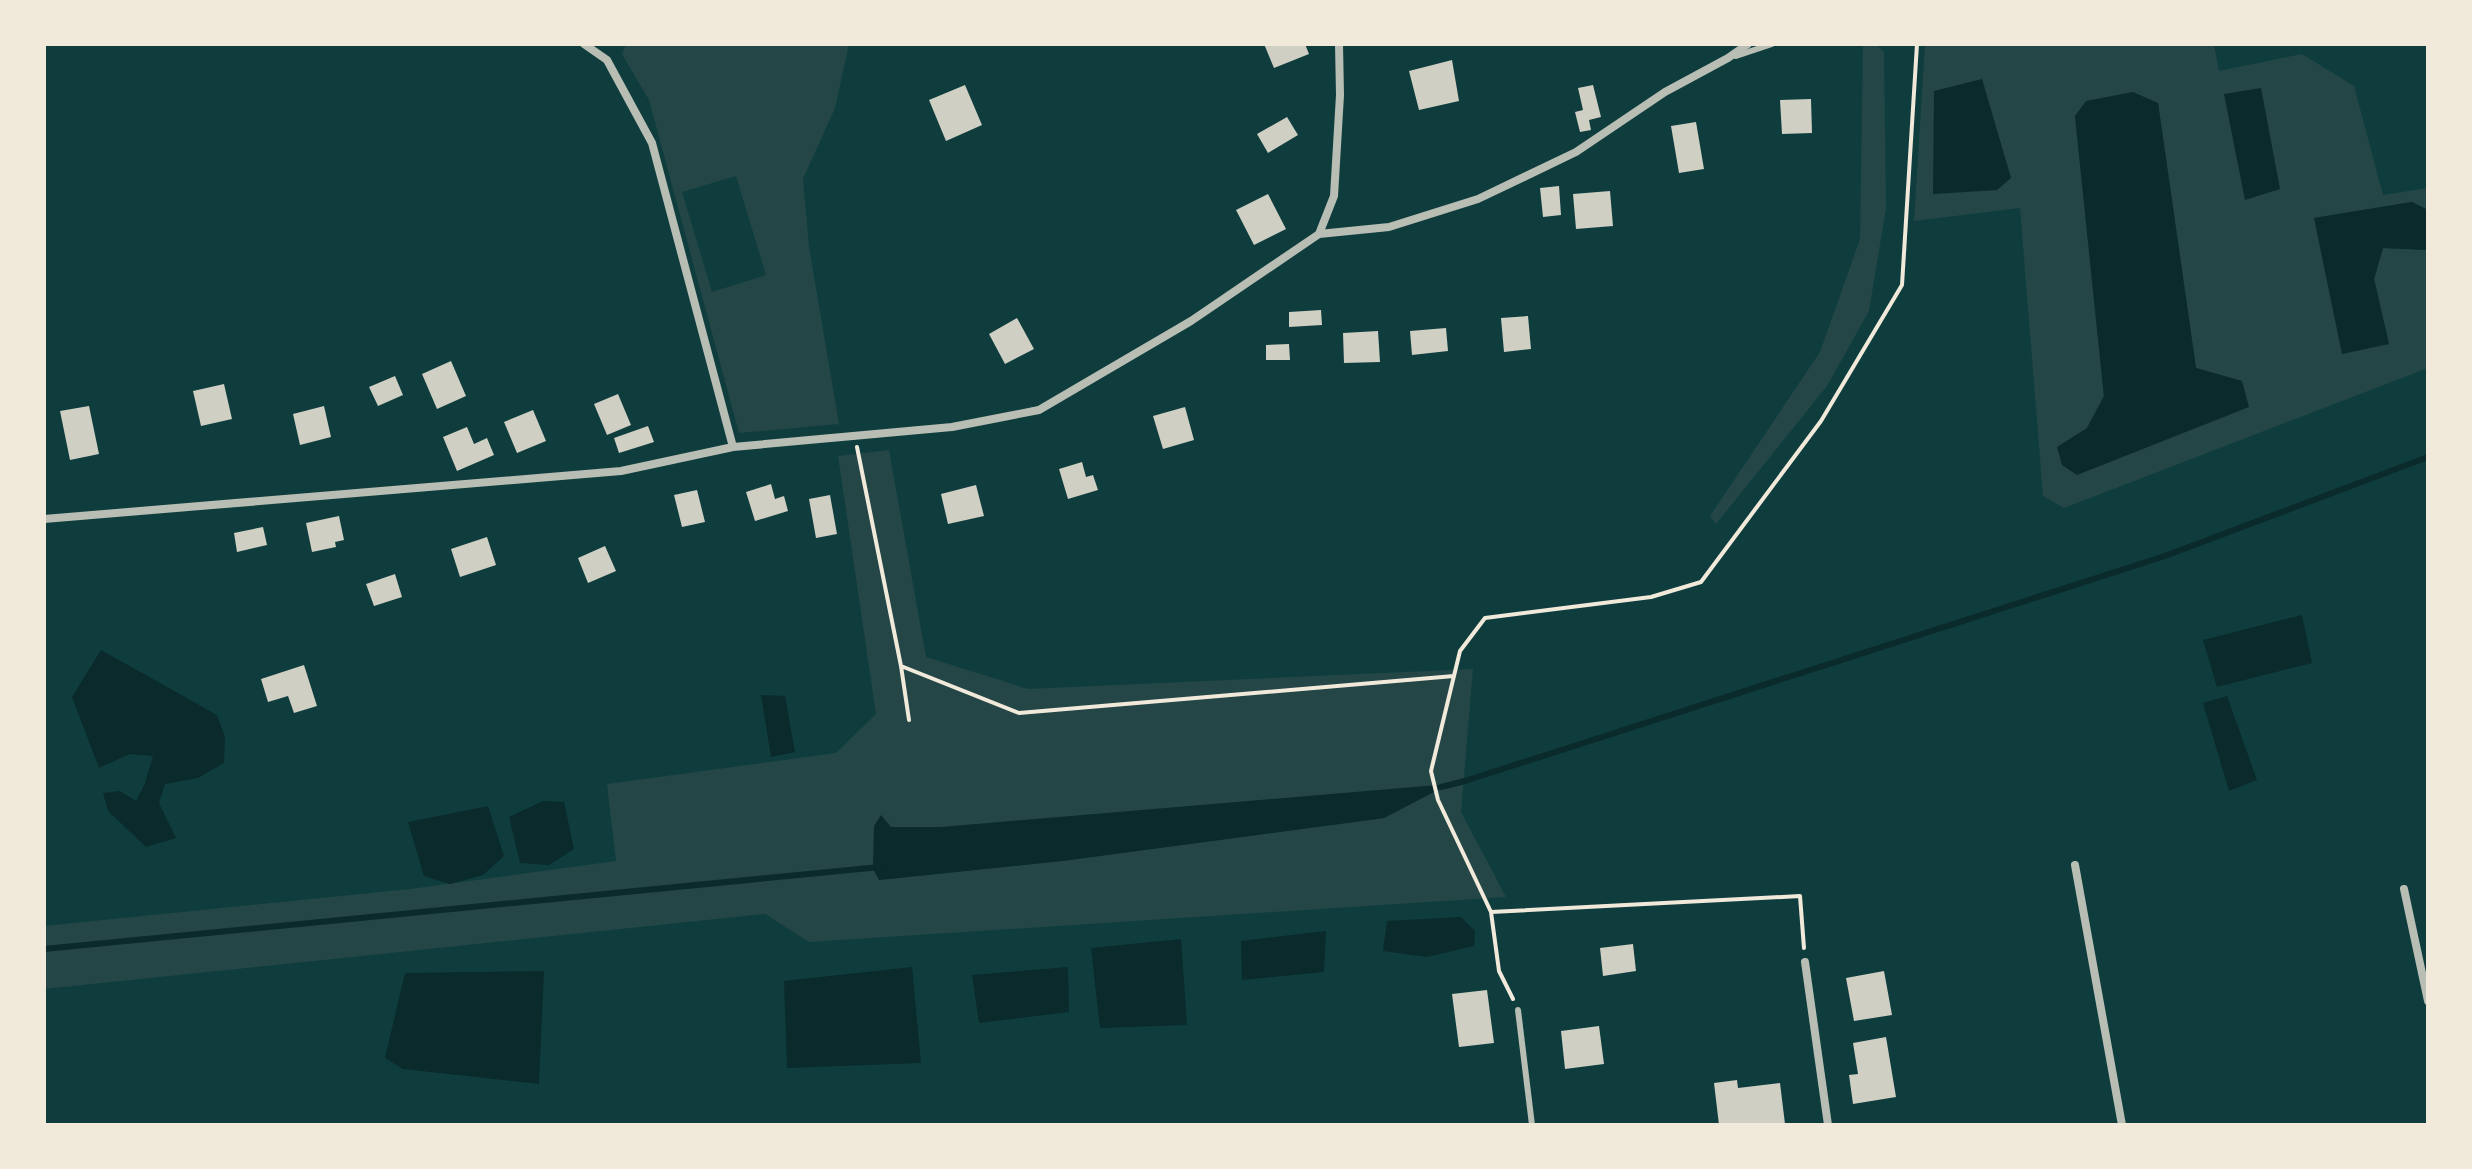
<svg xmlns="http://www.w3.org/2000/svg" width="2472" height="1169" font-family="Mulish,sans-serif">
<rect width="100%" height="100%" fill="#0f3d3e"/>
<path fill="#244646" fill-rule="evenodd" d="M626,44h223l-14,64 -32,71 6,68 30,177 -100,9 -90,-333 -27,-46zM736,176l30,99 -54,17 -30,-100z
M1863,44h13l8,8 2,156 -17,103 -42,75 -111,138 -6,-8 110,-164 40,-113z
M1925,44h289l5,27 83,-17 52,32 29,109 45,-7v22l-17,-8 -97,16 75,126 -15,-65 9,-31 45,2v118l-364,140 -21,-12 -23,-288 -106,13zM2158,103l38,265 45,13 -154,47 17,-31 -29,-281z
M889,450l37,207 102,32 445,-20 -12,143 45,85 -697,45 -44,-28 -721,75v-63l366,-37 206,-28 -9,-77 229,-31 40,-39 -38,-258zM1447,785l-63,33 -322,43 -183,19 12,-53h51z"/>
<path fill="#0a2a2b" d="M1982,79l29,99 -14,12 -64,4 1,-103z
M2261,88l19,101 -35,11 -21,-106z
M2133,92l25,11 38,265 46,13 7,26 -172,68 -15,-10 -5,-18 30,-19 17,-32 -29,-280 11,-15z
M2412,202l16,8v40l-45,-2 -9,31 15,65 -47,10 -28,-136z
M2302,615l10,48 -95,24 -14,-47z
M101,650l116,65 8,22 -1,26 -26,15 -33,6 -6,19 17,35 -30,9 -38,-36 -5,-18 17,-2 16,10 9,-18 8,-27 -23,-2 -31,14 -27,-71z
M761,695l24,1 10,56 -24,5z
M2227,696l30,84 -28,11 -26,-88z
M1449,784l-65,34 -322,43 -183,19 -6,-11 1,-43 7,-11 10,12h51z
M543,801l21,1 10,47 -25,16 -29,-2 -11,-46z
M488,806l16,50 -21,19 -33,9 -26,-8 -16,-54z
M1461,917l14,14 -1,15 -47,11 -44,-6 4,-30z
M1326,931l-2,41 -82,8 -1,-39z
M1181,939l6,86 -87,3 -9,-80z
M912,967l9,96 -134,5 -3,-87z
M1068,967l1,45 -90,11 -7,-48z
M544,971l-5,113 -136,-15 -18,-11 20,-85z"/>
<g fill="none" stroke-linecap="round" stroke-linejoin="round">
<path stroke="#0a2a2b" stroke-width="6" d="M1441,787l24,-6 700,-225 263,-99
M44,949l836,-82"/>
</g>
<path fill="#cfcfc3" d="M1264,44h41l4,10 -35,14z
M1452,60l7,41 -40,9 -10,-39z
M965,85l17,40 -36,16 -17,-41z
M1593,85l8,32 -12,3 2,10 -11,2 -5,-20 8,-2 -5,-22z
M1811,99l1,34 -30,1 -2,-34z
M1287,117l11,18 -30,18 -11,-19z
M1696,122l8,47 -25,4 -8,-47z
M1559,186l2,29 -18,2 -3,-29z
M1610,191l3,35 -37,3 -3,-35z
M1268,194l18,35 -32,16 -18,-35z
M1321,310l1,15 -33,2v-15z
M1528,316l3,33 -27,3 -3,-34z
M1017,318l17,31 -29,15 -16,-30z
M1446,328l2,23 -36,4 -2,-24z
M1378,331l2,31 -36,1 -1,-30z
M1289,344l1,16h-24v-15z
M451,361l15,35 -29,13 -15,-35z
M395,376l8,19 -25,11 -9,-19z
M224,384l8,35 -31,7 -8,-35z
M618,394l13,31 -24,10 -13,-31z
M89,406l10,48 -29,6 -10,-49z
M324,406l7,31 -31,8 -7,-31z
M1185,407l9,33 -31,9 -10,-33z
M533,410l13,31 -29,12 -13,-31z
M648,426l6,16 -35,11 -5,-15z
M467,427l7,17 13,-6 7,17 -37,16 -14,-34z
M1082,462l4,15 7,-2 5,15 -30,9 -9,-30z
M771,484l4,15 9,-3 4,15 -33,10 -9,-29z
M976,485l8,31 -36,8 -7,-30z
M697,490l8,32 -23,5 -8,-32z
M830,495l7,39 -21,4 -7,-39z
M339,516l5,24 -9,2 1,5 -24,5 -6,-29z
M263,527l4,18 -30,7 -3,-19z
M487,537l9,28 -36,12 -9,-28z
M605,546l11,25 -28,12 -10,-25z
M395,574l7,23 -28,9 -8,-22z
M304,665l13,41 -23,7 -6,-17 -20,6 -7,-23z
M1633,944l3,27 -33,5 -3,-28z
M1884,971l8,44 -38,6 -8,-43z
M1487,990l7,53 -35,4 -7,-53z
M1599,1026l5,38 -39,5 -4,-38z
M1886,1037l10,60 -43,7 -4,-29 9,-1 -5,-31z
M1737,1080l1,8 42,-5 5,41 -66,1 -5,-42z"/>
<g fill="none" stroke-linecap="round" stroke-linejoin="round">
<path stroke="#f1e9da" stroke-width="4" d="M857,447l44,219 8,54
M901,666l118,47 435,-37
M1491,912l309,-16 4,52
M1513,999l-14,-28 -8,-59 -53,-112 -7,-29 29,-120 25,-33 166,-21 50,-15 120,-161 81,-136 15,-241"/>
<path stroke="#b8beb3" stroke-width="6" d="M1736,56l36,-12
M1518,1010l14,115"/>
<path stroke="#b8beb3" stroke-width="8" d="M584,44l23,16 45,83 81,304
M1319,234l15,-38 6,-101 -1,-51
M44,519l577,-48 112,-24 219,-20 87,-17 152,-89 128,-87 70,-7 89,-28 98,-47 89,-60 63,-34 20,-14
M2075,865l47,260
M2404,889l24,112
M1805,962l23,163"/>
</g>
<rect width="2472" height="1169" fill="none" stroke="#f1e9da" stroke-width="92"/>
</svg>
